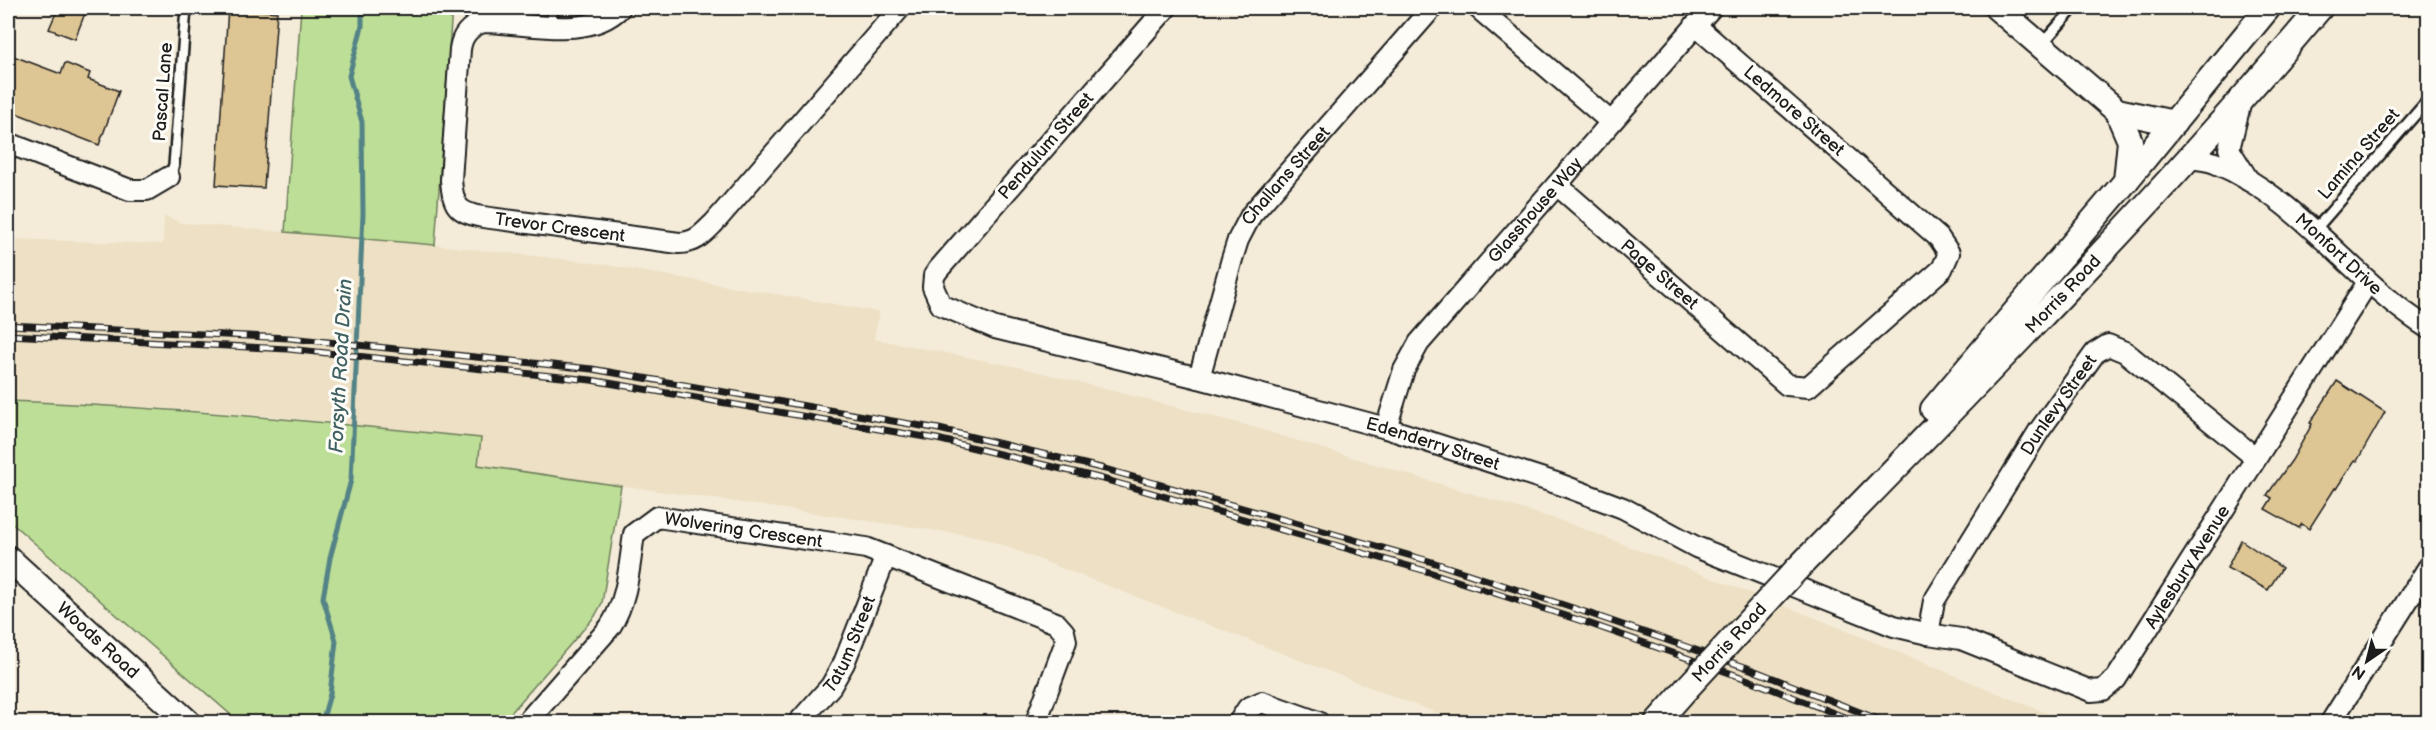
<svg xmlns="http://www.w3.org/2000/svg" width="2436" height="730" font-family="'Balsamiq Sans',sans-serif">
<rect width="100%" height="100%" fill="#f4ecd9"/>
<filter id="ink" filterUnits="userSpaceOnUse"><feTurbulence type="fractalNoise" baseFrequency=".0167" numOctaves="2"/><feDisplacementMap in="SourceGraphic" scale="12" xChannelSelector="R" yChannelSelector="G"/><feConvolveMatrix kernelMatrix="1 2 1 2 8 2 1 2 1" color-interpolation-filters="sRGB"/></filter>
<g filter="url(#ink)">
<path fill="#ede0c4" d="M164,216l18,7 253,22 154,17 290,50 -5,27 149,29 223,57 322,98 250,96 250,103h-608l-479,-185 -503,-72 2,-27 -211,-22 -108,-8 -153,-7v-162l155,5z"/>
<path fill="#bdde97" stroke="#6c7d5a" stroke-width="1.5" d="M301,8h151l-17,237 -150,-13z
M8,401c158,6 315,21 473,37l-3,27 143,21 -19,117 -7,13 -92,106h-264l-231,-202z"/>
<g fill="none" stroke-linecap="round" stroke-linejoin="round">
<path stroke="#538386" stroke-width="5" d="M322,722l8,-28 6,-53 -13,-43 7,-40 21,-78 12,-266 -1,-92 -13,-46 13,-50v-18"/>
</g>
<path fill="#dec594" stroke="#1c1c1c" stroke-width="1.5" d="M58,8h29l-12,31 -26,-10z
M228,8l49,4 -13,176 -48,-3z
M8,54l53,20 4,-11 25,10 -2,6 31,12 -20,54 -91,-35z
M2337,381l48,31 -28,49 -2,-1 -19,29 -1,-1 -26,41 -7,-5 -3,4 -34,-19 7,-11 -5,-3 25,-35 20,-36 -2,-1z
M2241,540l41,28 -14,22 -41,-22z"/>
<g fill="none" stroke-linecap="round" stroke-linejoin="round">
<defs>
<path id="service" d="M552,8l1,18
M2042,44l32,-36
M169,177l5,-12 12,-157
M2314,231l114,-131"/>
<g id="minor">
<path id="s1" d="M620,8c-33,33 -95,14 -137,14 -14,5 -21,13 -23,27l-9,131c2,25 6,33 32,37l196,26c16,0 24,-9 35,-20l186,-215"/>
<path id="s2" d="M1166,8l-228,262 -4,6 -1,11 8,18 54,23 204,50 187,50 173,56 64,24 73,39 198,79 34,8 33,5 130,52 12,-1 13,-11 252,-397"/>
<path d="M1478,8l133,114"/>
<path d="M2241,101l-12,48 20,32"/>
<path d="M8,143l122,47h17l22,-13"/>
<path id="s3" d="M2188,158c9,1 19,2 27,5 85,35 137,117 213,165"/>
<path id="s4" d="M1557,185l230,200 21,2 134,-118 7,-16 -10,-15 -244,-213"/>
<path id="s5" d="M1199,378l33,-119 6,-19 13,-25 181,-207"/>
<path id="s6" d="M1386,428l18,-58 15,-27 292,-335"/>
<path id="s7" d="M1928,634l6,-33 105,-170 56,-78 13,-8 17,7 131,106"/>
<path id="s8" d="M527,722l83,-95c18,-28 19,-60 24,-93l23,-17 209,31 190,75 8,9 2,9 -30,81"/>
<path id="s9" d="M799,722l32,-36 13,-23 42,-107"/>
<path d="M1239,722l9,-14 14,-6 56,20"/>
<path d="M2331,722l97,-154"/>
</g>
<g id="tertiary">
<path d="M1997,8l120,103 13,30 -4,40"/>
<path d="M2117,111l57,12"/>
<path d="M1933,409l193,-228 142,-173"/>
<path id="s10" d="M8,558l180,164"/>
<path id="s11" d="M1796,570c179,-183 359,-366 524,-562"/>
<path d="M1657,722l30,-34"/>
</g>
</defs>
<use href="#service" stroke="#1c1c1c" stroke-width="14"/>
<use href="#minor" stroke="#1c1c1c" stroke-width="24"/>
<use href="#tertiary" stroke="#1c1c1c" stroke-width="28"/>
<use href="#service" stroke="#fdfcf7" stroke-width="9"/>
<use href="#minor" stroke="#fdfcf7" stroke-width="20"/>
<use href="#tertiary" stroke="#fdfcf7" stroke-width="24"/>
<defs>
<path id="rail" d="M8,325l281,13 303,31 347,60 166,40 324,92 159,52 157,54 140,55
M8,335l280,14 303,31 346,59 166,40 323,92 159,51 156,55 116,45"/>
</defs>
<use href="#rail" stroke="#1c1c1c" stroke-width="7"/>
<use href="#rail" stroke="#fdfcf7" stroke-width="4.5" stroke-dasharray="14" stroke-linecap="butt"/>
<defs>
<g id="tertiary-bridge">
<path id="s12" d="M1687,688l109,-118"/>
</g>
</defs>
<use href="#tertiary-bridge" stroke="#1c1c1c" stroke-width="28" stroke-linecap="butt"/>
<use href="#tertiary-bridge" stroke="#fdfcf7" stroke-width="24"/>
</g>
</g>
<g text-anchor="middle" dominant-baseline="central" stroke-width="6" stroke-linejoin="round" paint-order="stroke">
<g font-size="18" fill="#1c1c1c" stroke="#fdfcf7">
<text transform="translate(163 92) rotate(-86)">Pascal Lane</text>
<text transform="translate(1794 111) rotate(41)">Ledmore Street</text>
<text transform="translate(1046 146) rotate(-49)">Pendulum Street</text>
<text transform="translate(2359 154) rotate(-49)">Lamina Street</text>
<text stroke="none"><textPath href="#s5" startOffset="224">Challans Street</textPath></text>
<text stroke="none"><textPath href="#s6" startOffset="268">Glasshouse Way</textPath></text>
<text stroke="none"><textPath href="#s1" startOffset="444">Trevor Crescent</textPath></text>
<text stroke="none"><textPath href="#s3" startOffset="182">Monfort Drive</textPath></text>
<text stroke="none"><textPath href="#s4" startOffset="136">Page Street</textPath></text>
<text stroke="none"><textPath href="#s11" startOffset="384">Morris Road</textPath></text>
<text stroke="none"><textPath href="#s7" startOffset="266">Dunlevy Street</textPath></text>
<text stroke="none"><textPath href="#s2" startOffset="897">Edenderry Street</textPath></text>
<text stroke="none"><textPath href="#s8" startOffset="339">Wolvering Crescent</textPath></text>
<text stroke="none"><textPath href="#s2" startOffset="1764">Aylesbury Avenue</textPath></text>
<text stroke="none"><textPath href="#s10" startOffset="122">Woods Road</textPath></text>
<text stroke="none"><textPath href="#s9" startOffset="94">Tatum Street</textPath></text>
<text stroke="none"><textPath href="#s12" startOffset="62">Morris Road</textPath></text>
</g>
<g font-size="20" font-style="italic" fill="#406163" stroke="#fdfcf7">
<text transform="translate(341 366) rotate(-87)">Forsyth Road Drain</text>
</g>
</g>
<rect width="2436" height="730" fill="none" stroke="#fdfcf7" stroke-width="30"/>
<rect x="15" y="15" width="2406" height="700" fill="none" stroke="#1c1c1c" stroke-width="2" filter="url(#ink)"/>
<g transform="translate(2367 661) rotate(215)" stroke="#fdfcf7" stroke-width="4.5" paint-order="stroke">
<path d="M0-4.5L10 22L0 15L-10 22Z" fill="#1c1c1c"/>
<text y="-9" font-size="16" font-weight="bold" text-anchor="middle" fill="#1c1c1c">N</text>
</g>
</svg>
